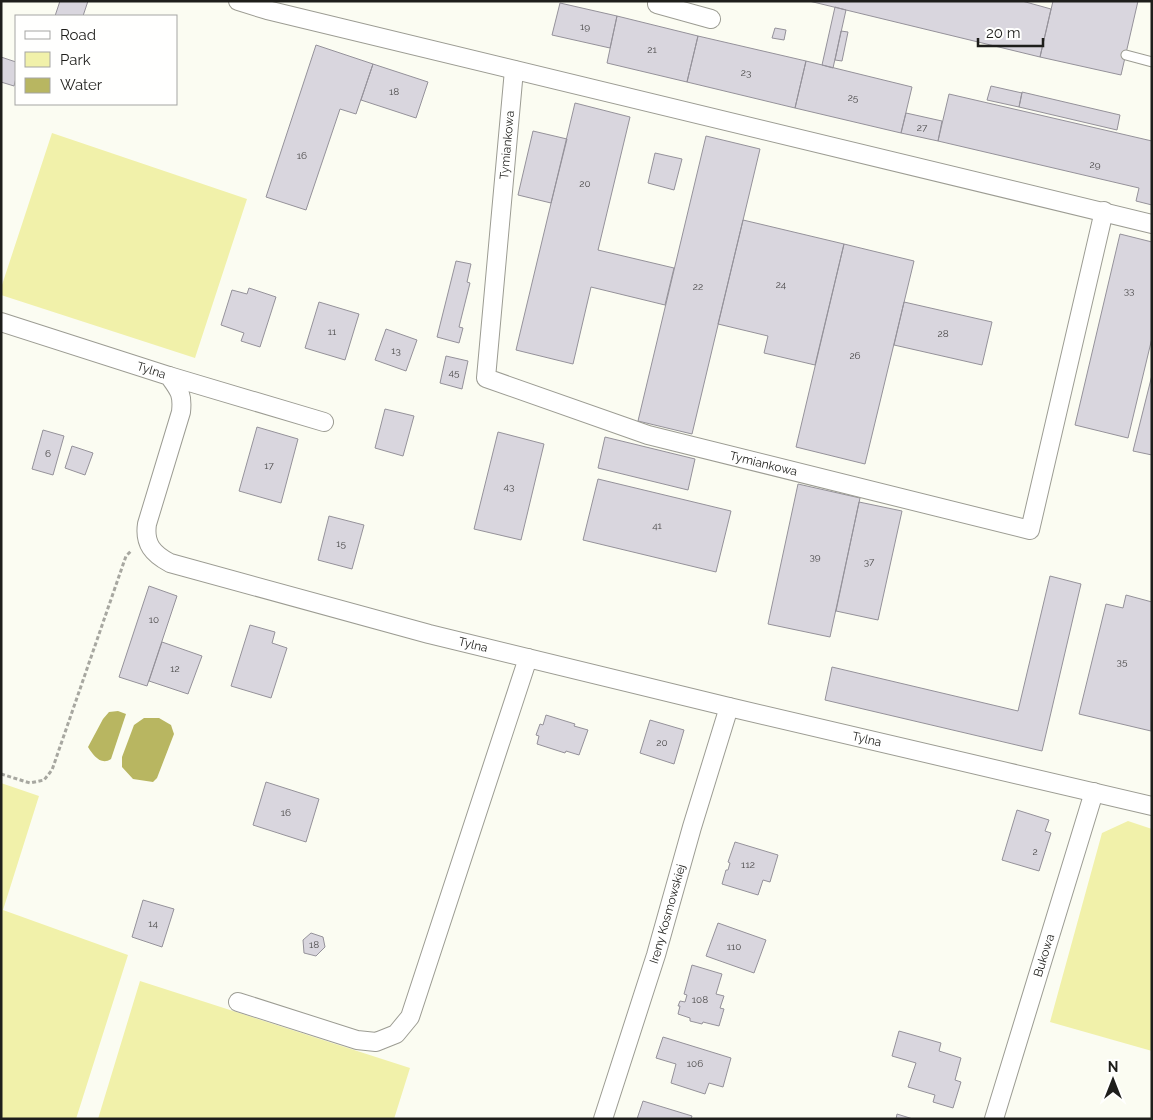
<svg xmlns="http://www.w3.org/2000/svg" width="1153" height="1120" font-family="Raleway,sans-serif">
<rect width="100%" height="100%" fill="#fbfcf2"/>
<path fill="#f1f1aa" d="M52,133l195,66 -52,159 -194,-63v-7z
M1,783l38,13 -36,114 125,45 -52,164h-75z
M1128,821l24,8v222l-102,-29 52,-189z
M140,981l270,87 -16,51h-296z"/>
<path fill="#b8b661" d="M118,711l8,3 -15,45c-10,7 -18,-4 -23,-12l15,-28 6,-7z
M144,718h15l12,7 3,9 -17,44 -4,4 -20,-3 -11,-12v-10l12,-32z"/>
<path fill="#d9d6de" stroke="#95929a" d="M60,1h28l-5,15h-28z
M809,1h213l29,8 -11,48z
M1053,1h85l-17,74 -81,-18z
M560,3l57,13 -7,32 -58,-13z
M835,7l11,3 -13,58 -11,-3z
M617,16l81,20 -11,46 -80,-19z
M775,28l11,2 -2,10 -12,-2z
M841,31l7,1 -6,29 -7,-1z
M698,36l108,25 -11,47 -108,-26z
M316,45l57,19 -17,50 -16,-5 -34,101 -40,-13z
M1,57l15,5v16l-2,8 -13,-4z
M806,61l106,26 -11,46 -106,-25z
M373,64l55,18 -12,36 -55,-18z
M991,86l31,7 -3,14 -32,-7z
M1022,92l98,23 -3,15 -98,-23z
M949,94l203,47v64l-16,-4 3,-13 -201,-47z
M575,103l55,14 -32,133 76,18 -9,37 -74,-18 -18,77 -57,-14z
M906,113l36,8 -4,20 -37,-8z
M533,131l34,8 -16,64 -33,-8z
M706,136l54,13 -68,285 -54,-13z
M655,153l27,6 -8,31 -26,-7z
M743,220l101,24 -29,121 -51,-12 4,-17 -50,-12z
M1120,234l32,8v96l-24,100 -53,-13z
M844,244l70,17 -49,203 -69,-17z
M456,261l15,3 -4,18 3,1 -11,44 4,1 -4,15 -22,-6z
M249,288l27,9 -16,50 -19,-6 3,-8 -23,-8 11,-35 15,4z
M319,302l40,12 -14,46 -40,-12z
M904,302l88,20 -10,43 -88,-20z
M386,329l31,11 -11,31 -31,-11z
M446,356l22,5 -6,28 -22,-6z
M1152,375v80l-19,-4z
M385,409l29,7 -11,40 -28,-8z
M257,427l41,12 -17,64 -42,-12z
M43,430l21,6 -11,39 -21,-6z
M498,432l46,12 -23,96 -47,-11z
M605,437l90,22 -7,31 -90,-22z
M72,446l21,7 -8,22 -20,-7z
M598,479l133,32 -15,61 -133,-32z
M798,484l62,14 -30,139 -62,-13z
M859,502l43,9 -24,109 -42,-9z
M329,516l35,9 -12,44 -34,-9z
M1050,576l31,8 -39,167 -217,-51 7,-33 186,44z
M149,586l28,10 -30,90 -28,-9z
M1126,595l26,7 -1,129 -72,-17 27,-110 17,4z
M250,625l25,7 -3,11 15,5 -16,50 -40,-12z
M162,642l40,14 -14,38 -39,-13z
M546,715l29,9 -1,2 14,4 -9,25 -13,-4 -1,2 -28,-9 2,-8 -3,-1 4,-11 3,1z
M650,720l34,10 -10,34 -34,-11z
M266,782l53,17 -13,43 -53,-17z
M1017,810l32,10 -4,11 6,2 -12,38 -37,-11z
M735,842l43,13 -8,27 -7,-2 -5,15 -36,-11 4,-14h2l2,-7 -2,-1z
M143,900l31,9 -12,38 -30,-10z
M718,923l48,17 -12,33 -48,-17z
M311,933l12,4 2,10 -9,9 -12,-3 -1,-13z
M692,965l30,9 -6,20 8,2 -4,12 4,1 -5,17 -16,-4 -1,2 -12,-3v-3l-12,-4 2,-8h-2l2,-5 5,1 2,-7 -3,-1z
M899,1031l42,12 -2,8 22,7 -6,22 6,2 -8,26 -20,-6 2,-7 -27,-8 8,-24 -24,-7z
M663,1037l68,21 -8,29 -14,-4 -4,11 -34,-11 5,-19 -20,-6z
M643,1101l49,15 -1,3h-54z
M897,1114l16,5h-17z"/>
<g fill="none" stroke-linecap="round" stroke-linejoin="round">
<defs>
<path id="service" d="M1126,55l26,7"/>
<g id="minor">
<path d="M238,1l29,9 885,214"/>
<path d="M658,1l-1,3 54,15"/>
<path id="s1" d="M514,70l-28,308 162,57 382,95 74,-319"/>
<path id="s2" d="M1,322l168,54c10,14 14,18 12,36l-34,112c-3,20 6,30 23,39l259,71 300,73 423,99"/>
<path d="M169,376l155,46"/>
<path d="M238,1002l119,38 19,2 20,-8 14,-17 118,-359"/>
<path id="s3" d="M603,1119l53,-164 36,-128 37,-120"/>
<path id="s4" d="M994,1119l100,-327"/>
</g>
</defs>
<use href="#service" stroke="#9c9c93" stroke-width="11"/>
<use href="#minor" stroke="#9c9c93" stroke-width="20"/>
<path stroke="#a7a7a0" stroke-width="3" stroke-dasharray="4 2.5" stroke-linecap="butt" d="M1,774l29,9 14,-3 8,-10 74,-214 6,-6"/>
<use href="#service" stroke="#fff" stroke-width="9"/>
<use href="#minor" stroke="#fff" stroke-width="18"/>
</g>
<g text-anchor="middle" dominant-baseline="central" stroke-width="4" stroke-linejoin="round" paint-order="stroke">
<g font-size="10" fill="#4d4c4c">
<text x="585" y="26">19</text>
<text x="652" y="49">21</text>
<text x="746" y="72">23</text>
<text x="394" y="91">18</text>
<text x="853" y="97">25</text>
<text x="922" y="127">27</text>
<text x="302" y="155">16</text>
<text x="1095" y="164">29</text>
<text x="585" y="183">20</text>
<text x="781" y="284">24</text>
<text x="698" y="286">22</text>
<text x="1129" y="290">33</text>
<text x="332" y="331">11</text>
<text x="943" y="333">28</text>
<text x="396" y="350">13</text>
<text x="855" y="355">26</text>
<text x="454" y="372">45</text>
<text x="48" y="453">6</text>
<text x="269" y="465">17</text>
<text x="509" y="486">43</text>
<text x="657" y="525">41</text>
<text x="341" y="543">15</text>
<text x="815" y="556">39</text>
<text x="869" y="561">37</text>
<text x="154" y="619">10</text>
<text x="1122" y="661">35</text>
<text x="175" y="668">12</text>
<text x="662" y="742">20</text>
<text x="286" y="812">16</text>
<text x="1035" y="851">2</text>
<text x="748" y="864">112</text>
<text x="153" y="923">14</text>
<text x="314" y="944">18</text>
<text x="734" y="946">110</text>
<text x="700" y="999">108</text>
<text x="695" y="1063">106</text>
</g>
<g font-size="12" fill="#1e1e1b" stroke="#fffffe">
<text transform="translate(507 145) rotate(-85)">Tymiankowa</text>
<text stroke="none"><textPath href="#s2" startOffset="158">Tylna</textPath></text>
<text stroke="none"><textPath href="#s1" startOffset="600">Tymiankowa</textPath></text>
<text stroke="none"><textPath href="#s2" startOffset="696">Tylna</textPath></text>
<text stroke="none"><textPath href="#s2" startOffset="1101">Tylna</textPath></text>
<text stroke="none"><textPath href="#s3" startOffset="215">Ireny Kosmowskiej</textPath></text>
<text stroke="none"><textPath href="#s4" startOffset="171">Bukowa</textPath></text>
</g>
</g>
<rect width="1153" height="1120" fill="none" stroke="#1e1e1b" stroke-width="5"/>
<rect x="15" y="15" width="162" height="90" fill="#fffffe" stroke="#a5a5a3"/>
<rect x="25" y="31" width="25" height="8" fill="#ffffff" stroke="#a5a5a3"/>
<text x="60" y="40" font-size="15" fill="#1e1e1b">Road</text>
<rect x="25" y="52" width="25" height="15" fill="#f1f1aa" stroke="#a5a5a3"/>
<text x="60" y="65" font-size="15" fill="#1e1e1b">Park</text>
<rect x="25" y="78" width="25" height="15" fill="#b8b661" stroke="#a5a5a3"/>
<text x="60" y="90" font-size="15" fill="#1e1e1b">Water</text>
<g transform="translate(1113 1080)" stroke="#fffffe" stroke-width="4" paint-order="stroke">
<path d="M0-4L9 19L0 12L-9 19Z" fill="#1e1e1b"/>
<text y="-8" font-size="14" font-weight="bold" text-anchor="middle" fill="#1e1e1b">N</text>
</g>
<path d="M978 38v8h65v-8" fill="none" stroke="#1e1e1b" stroke-width="2.5"/>
<text x="986" y="38" font-size="15" fill="#1e1e1b" stroke="#fffffe" stroke-width="4" paint-order="stroke">20 m</text>
</svg>
